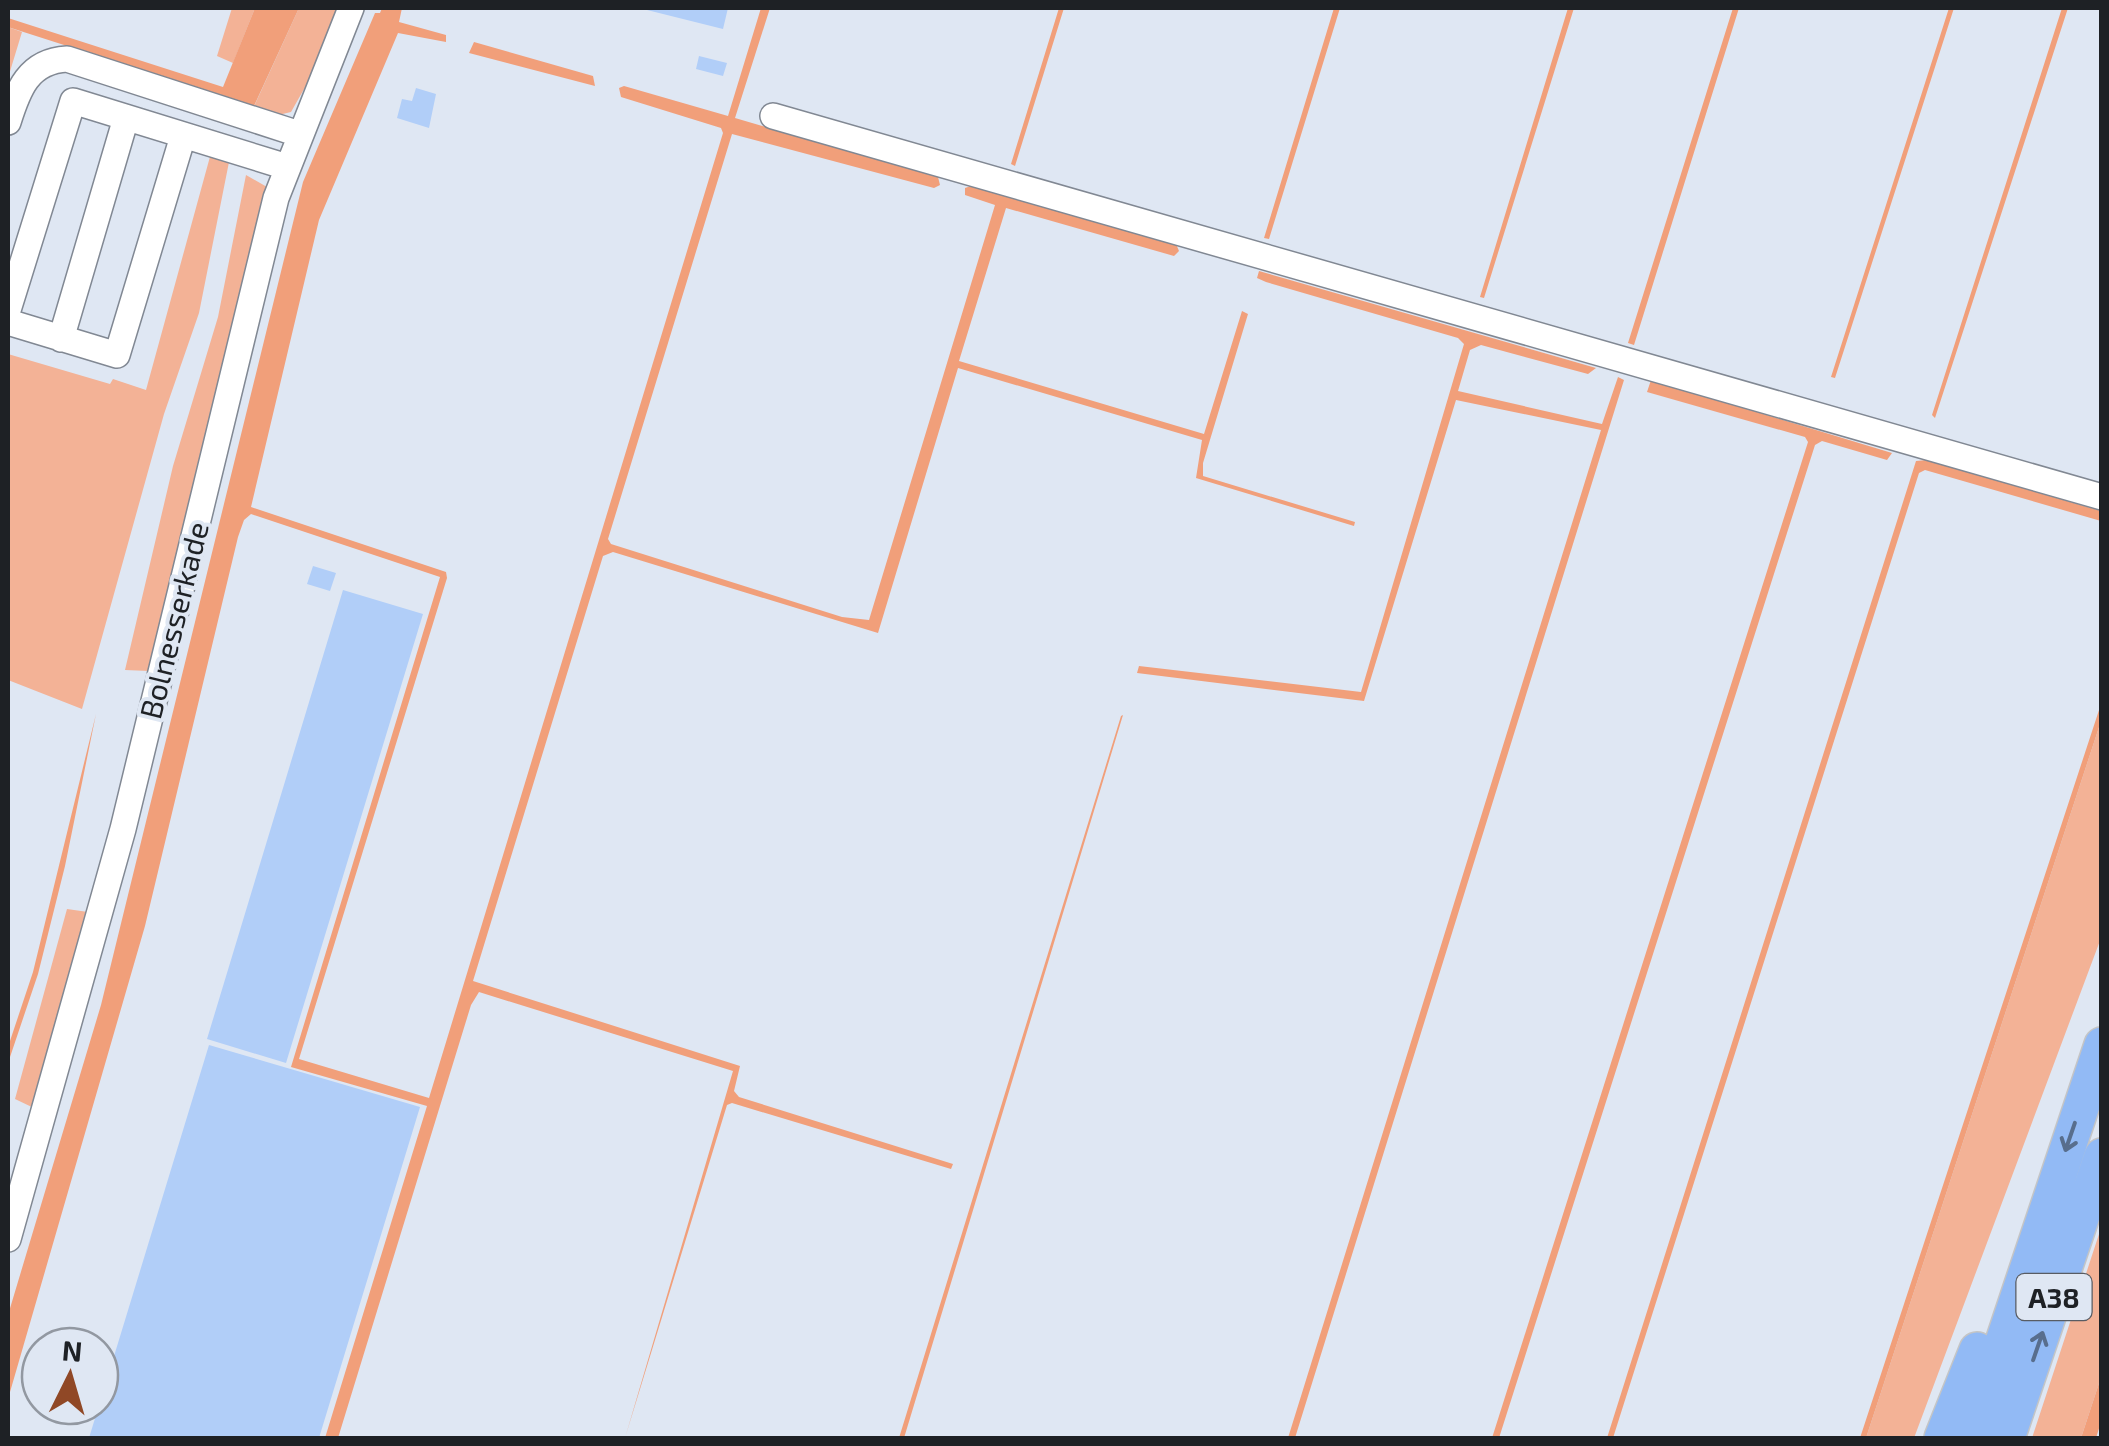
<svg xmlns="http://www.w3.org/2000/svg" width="2109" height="1446" font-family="'Exo 2',sans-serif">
<rect width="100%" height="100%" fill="#dfe7f3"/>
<path fill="#f3b296" d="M232,8h23l-22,55 -16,-7z
M299,8h39l-26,67 -21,37 -17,4 -23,-3z
M8,27l14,5 -14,46z
M211,153l18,9 -30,151 -35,101 -82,295 -74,-29v-326l102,30 3,-5 33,11z
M246,175l21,12 -118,484 -24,-1 48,-204 45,-149z
M2101,721v217l-187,500h-48z
M67,909l21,3 -52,197 -21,-10z
M2101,1228v149l-20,61h-49z"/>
<path fill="#f19f7a" d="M255,8h44l-45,98 -246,-79v-9l215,69z
M382,8h20l-3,14 47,13v7l-48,-9 -79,187 -68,287 195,65 1,6 -148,481 130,39 294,-965 -2,-5 -100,-31 -2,-9 5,-2 104,30 33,-108h9l-35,110 203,59 2,8 -6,3 -202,-54 -124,405 3,5 231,73 27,3 126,-415 -30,-10v-7l6,-2 205,58 3,7 -5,5 -168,-48 -47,153 245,73 38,-123 6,3 -45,149v13l152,46 -1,4 -158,-48 6,-38 -244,-72 -80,265 -265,-81 -10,4 -130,425 267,85 -6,25 5,6 214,67 -2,5 -219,-66 -5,2 -102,333 108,-367 -254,-79 -8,13 -133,433h-13l102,-332 -136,-39 149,-490 -189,-63 -7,6 -6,17 -93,389 -137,473v-84l93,-310 202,-823 72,-169h5z
M1059,8h5l-49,158 -4,-2z
M1334,8h6l-71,231 -5,-1z
M1568,8h6l-90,290 -4,-1z
M1733,8h6l-105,337 -6,-2z
M1949,8h5l-119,370 -4,-1z
M2062,8h6l-133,410 -3,-3z
M474,42l119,34 2,10 -126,-33z
M1259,271l337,97 -8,6 -107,-29 -11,5 -12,41 144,33 16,-47 6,3 -329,1058h-7l313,-1008 -145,-30 -92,301 -227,-28 2,-7 222,26 103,-348 -6,-6 -192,-56 -9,-4z
M1651,380l241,73 -5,7 -65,-19 -7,4 -316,993h-7l316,-996 -3,-5 -158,-45z
M1927,460l174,51v10l-176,-51 -6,3 -306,965h-6l309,-977z
M2101,704v17l-235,717h-6z
M96,714l-31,152 -27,108 -30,89v-16l25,-75z
M1123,715l-219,723h-5l222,-722z
M2101,1377v45l-5,16h-15z"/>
<path fill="#b1cef8" d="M639,8h89l-5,21z
M699,56l28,7 -4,13 -27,-7z
M416,88l20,6 -7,34 -32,-10 5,-19 10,2z
M313,566l23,7 -6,18 -23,-7z
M343,590l80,24 -137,449 -79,-24z
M209,1045l211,62 -101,331h-230z"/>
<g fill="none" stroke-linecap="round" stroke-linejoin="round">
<defs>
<path id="minor" d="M773,116l1329,381
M8,122c10,-32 20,-61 59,-63l232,75
M8,310l65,-209 214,66
M8,322l109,33 66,-219
M61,339l65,-221
M8,1239l115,-410 153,-631 75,-190"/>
<path id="highway" d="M1942,1438l35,-88
M1971,1438l131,-393
M2007,1438l95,-282"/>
</defs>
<use href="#minor" stroke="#818893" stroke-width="28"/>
<use href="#highway" stroke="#c4c5c6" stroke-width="38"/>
<use href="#minor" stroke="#fff" stroke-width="25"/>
<use href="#highway" stroke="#92baf5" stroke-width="35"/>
</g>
<defs><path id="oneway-shaft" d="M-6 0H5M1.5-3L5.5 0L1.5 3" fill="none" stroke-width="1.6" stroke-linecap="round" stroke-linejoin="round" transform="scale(2.5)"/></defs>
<g stroke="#586e8d">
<use href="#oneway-shaft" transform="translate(2070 1137) rotate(109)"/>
<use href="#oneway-shaft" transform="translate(2038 1346) rotate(-71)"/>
</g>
<g text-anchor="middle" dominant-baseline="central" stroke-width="8" stroke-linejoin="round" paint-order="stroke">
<rect fill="#dfe7f3" stroke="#585c63" stroke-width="2.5" x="2016.5" y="1274" width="75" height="46" rx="8"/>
<g font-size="28" font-weight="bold" fill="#1e2125">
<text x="2054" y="1297">A38</text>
</g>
<g font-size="30" fill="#1e2125" stroke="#dfe7f3">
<text transform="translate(173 620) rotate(-76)">Bolnesserkade</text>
</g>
</g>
<rect width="2109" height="1446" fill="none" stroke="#1e2125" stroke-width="20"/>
<g transform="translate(70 1376) rotate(5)"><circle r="48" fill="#dfe7f3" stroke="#9298a1" stroke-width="2.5"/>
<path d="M0-8L18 38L0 25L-18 38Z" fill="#904826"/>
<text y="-15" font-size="28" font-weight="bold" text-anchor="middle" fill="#1e2125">N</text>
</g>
</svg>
